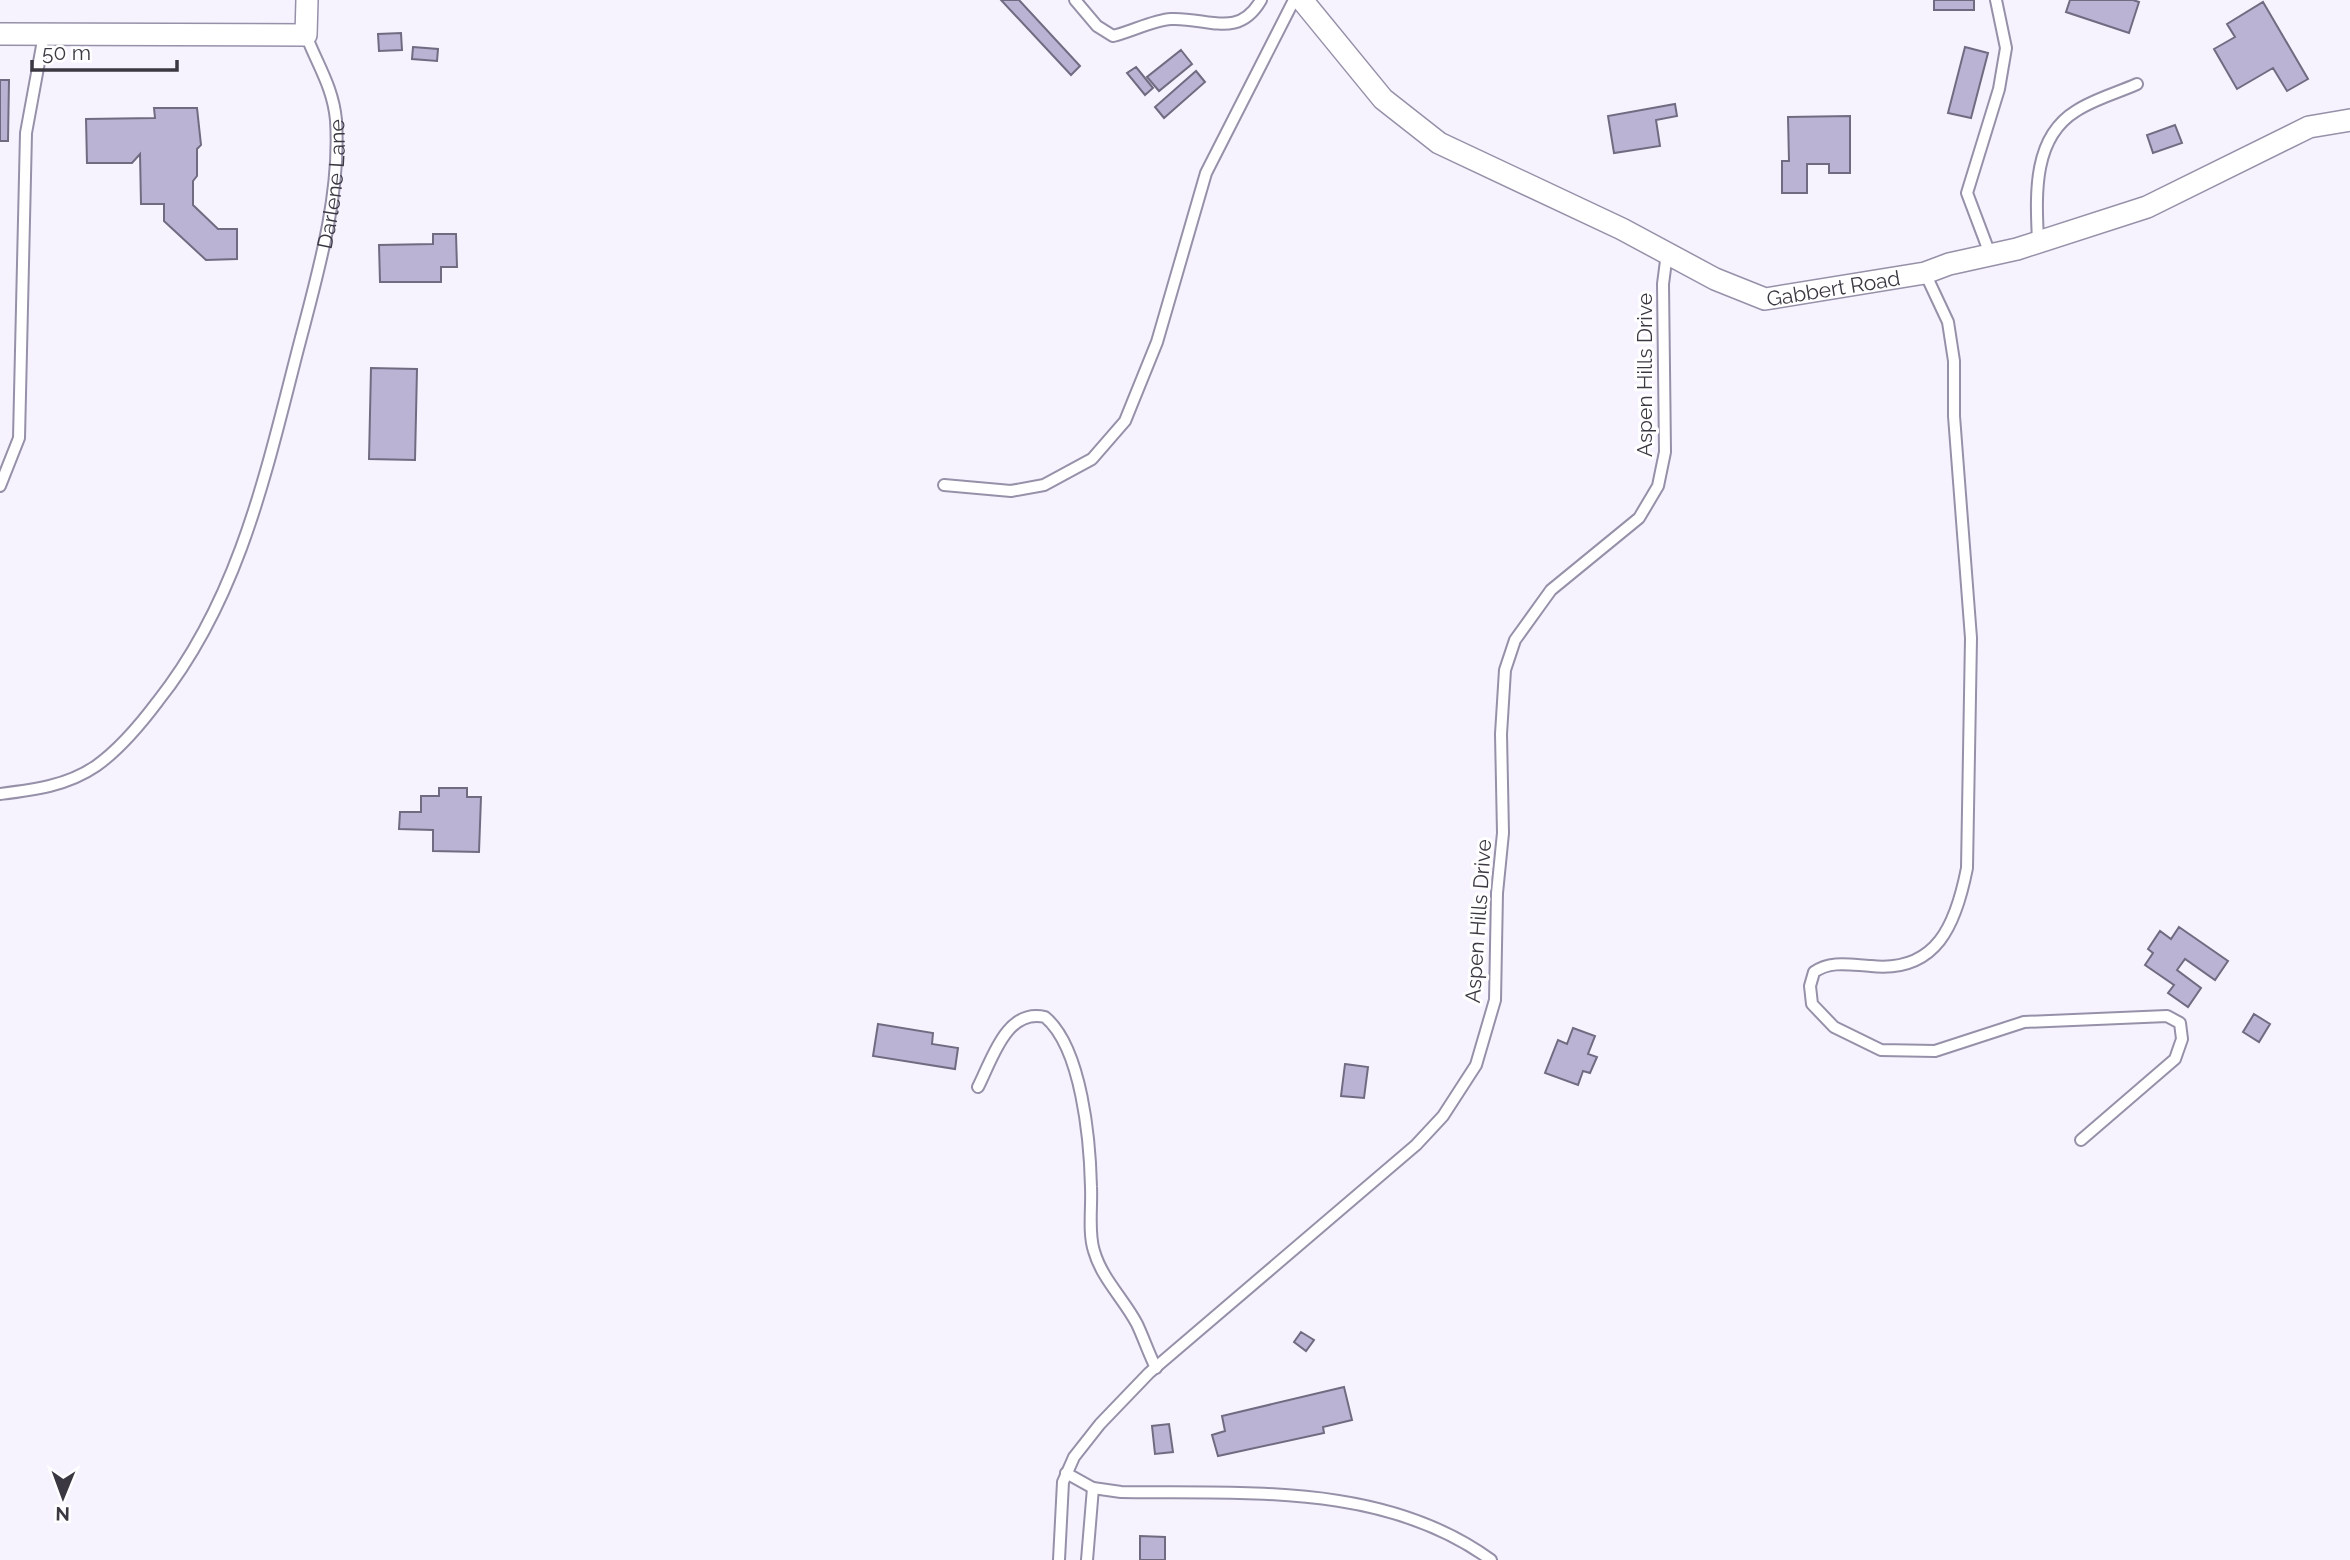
<svg xmlns="http://www.w3.org/2000/svg" width="2350" height="1560" font-family="Raleway,sans-serif">
<rect width="100%" height="100%" fill="#f6f3fe"/>
<path fill="#bbb3d3" stroke="#716b82" stroke-width="2" d="M1001,0h18l61,66 -9,9z
M1934,0h40v10h-40z
M2070,0h63l6,2 -10,31 -63,-21z
M2263,2l45,77 -21,12 -14,-23 -36,21 -23,-40 21,-12 -8,-13z
M401,33l1,17 -23,1 -1,-17z
M413,47l25,2 -1,12 -25,-2z
M1965,47l23,6 -17,65 -23,-5z
M1181,50l11,14 -33,27 -12,-14z
M1136,67l17,21 -8,7 -18,-22z
M1196,71l9,11 -41,36 -9,-11z
M0,80h9l-1,61h-8z
M1675,104l2,12 -21,4 4,26 -46,7 -6,-37z
M154,108h43l4,37 -4,4v27l-4,5v24l25,24h19v30l-31,1 -42,-39v-17h-23l-1,-50 -8,9h-45l-1,-44 69,-1z
M1850,116v57h-21v-9h-22v29h-25v-32h7l-1,-44z
M2175,125l7,18 -29,10 -6,-18z
M433,234h23l1,33h-16v15h-61l-1,-37 54,-1z
M371,368l46,1 -2,91 -46,-1z
M439,788h28v9h14l-2,55 -46,-1v-21l-34,-1 1,-17h21v-16h18z
M2179,927l49,34 -13,19 -30,-21 -8,11 24,18 -13,19 -20,-14 6,-8 -29,-20 8,-12 -5,-4 12,-18 11,8z
M2254,1014l16,10 -11,18 -16,-10z
M878,1024l55,9 -1,11 26,4 -3,21 -82,-13z
M1573,1028l22,8 -7,18 9,3 -7,16 -7,-2 -5,14 -33,-12 13,-33 9,4z
M1345,1064l23,3 -4,31 -23,-2z
M1301,1332l13,8 -8,11 -12,-9z
M1344,1387l8,33 -29,7 1,6 -106,23 -6,-21 13,-4 -3,-15z
M1169,1424l4,28 -18,2 -3,-28z
M1140,1536l25,1v23h-25z"/>
<g fill="none" stroke-linecap="round" stroke-linejoin="round">
<defs>
<g id="service">
<path d="M1075,0l22,26 16,10c18,-4 40,-16 58,-17 36,-2 67,21 90,-19"/>
<path d="M2038,241c-2,-45 -6,-103 38,-130 18,-12 41,-18 61,-27"/>
<path d="M1990,254l-23,-61 32,-104 7,-41 -10,-48"/>
<path d="M1925,273l23,49 6,39v55l17,222 -4,230c-11,56 -30,105 -96,98 -20,-1 -40,-6 -57,6l-4,14 2,18 22,23 47,23 54,1 89,-29 143,-6 13,7 2,16 -7,20 -94,81"/>
<path d="M944,485l67,6 33,-6 48,-26 33,-38 32,-79 49,-169 88,-173"/>
<path d="M0,486l19,-48 7,-305 18,-98"/>
<path id="s1" d="M0,794c33,-4 67,-8 96,-28 24,-17 44,-41 62,-65 81,-102 108,-228 140,-352 19,-73 43,-153 38,-229 -3,-33 -19,-56 -30,-85"/>
<path d="M978,1087c14,-27 28,-79 67,-70 37,31 45,124 46,170 1,20 -3,46 3,64 8,28 30,48 43,73 7,15 12,30 19,44"/>
<path d="M1066,1473l27,15 28,4c125,2 263,-10 370,68"/>
<path d="M1059,1560l4,-78 11,-25 26,-33 49,-51 267,-228 27,-29 33,-51 19,-65 2,-107 6,-60 -2,-99 4,-64 10,-30 36,-50 88,-72 19,-32 7,-34 -2,-168 4,-31"/>
<path d="M1087,1560l6,-72"/>
</g>
<g id="minor">
<path id="s2" d="M1302,0l81,99 56,44 183,86 93,50 50,20 160,-26 24,-9 68,-15 130,-42 162,-80 41,-7"/>
<path d="M0,34l306,1 1,-35"/>
</g>
</defs>
<use href="#service" stroke="#9790a9" stroke-width="14"/>
<use href="#minor" stroke="#9790a9" stroke-width="24"/>
<use href="#service" stroke="#fff" stroke-width="10"/>
<use href="#minor" stroke="#fff" stroke-width="21"/>
</g>
<g text-anchor="middle" dominant-baseline="central" stroke-width="6" stroke-linejoin="round" paint-order="stroke">
<g font-size="21" fill="#3b3842" stroke="#fff">
<text stroke="none"><textPath href="#s1" startOffset="742">Darlene Lane</textPath></text>
<text stroke="none"><textPath href="#s2" startOffset="630">Gabbert Road</textPath></text>
<text transform="translate(1644 375) rotate(-90)">Aspen Hills Drive</text>
<text transform="translate(1478 921) rotate(-86)">Aspen Hills Drive</text>
</g>
</g>
<g transform="translate(63 1497) rotate(181)" stroke="#ffffff" stroke-width="5" paint-order="stroke">
<path d="M0-5L12 26L0 18L-12 26Z" fill="#3b3842"/>
<text y="-10" font-size="19" font-weight="bold" text-anchor="middle" fill="#3b3842">N</text>
</g>
<path d="M32 60v10h145v-10" fill="none" stroke="#3b3842" stroke-width="3.5"/>
<text x="42" y="60" font-size="21" fill="#3b3842" stroke="#ffffff" stroke-width="5" paint-order="stroke">50 m</text>
</svg>
